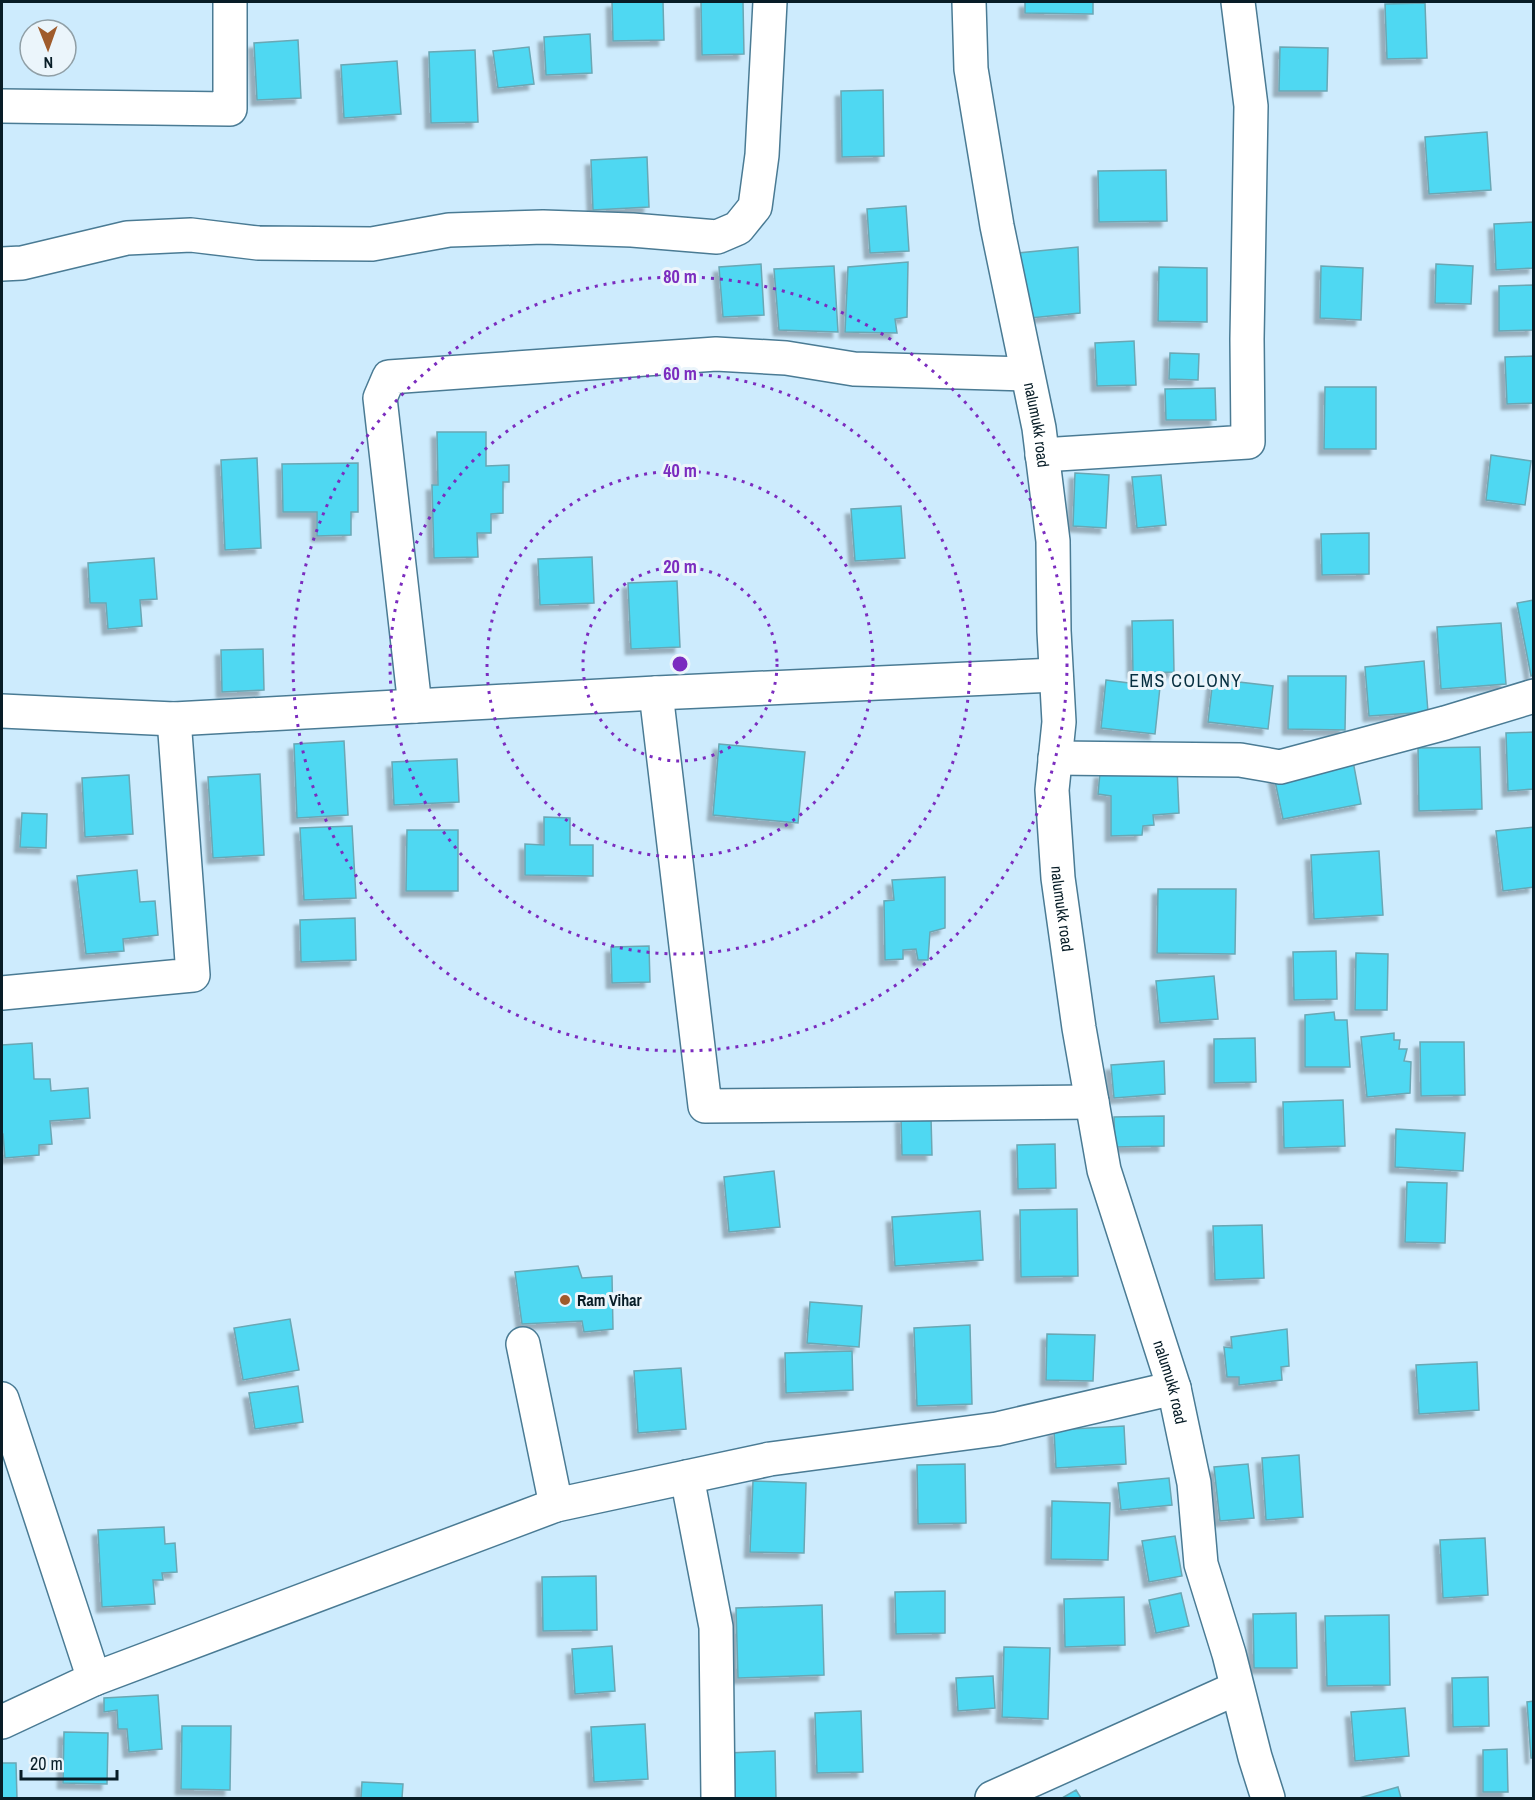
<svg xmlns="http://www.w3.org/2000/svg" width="1535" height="1800" font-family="'Archivo Narrow',sans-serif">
<defs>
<filter id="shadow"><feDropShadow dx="-5.5" dy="5.5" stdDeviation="1.5" flood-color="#0004"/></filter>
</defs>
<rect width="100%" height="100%" fill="#cdebfd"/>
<path fill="#4fd8f2" stroke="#6aa7b4" stroke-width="1.5" filter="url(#shadow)" d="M612,2h51l1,38 -51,1z
M701,2h42l1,52 -42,1z
M1025,2h68v12l-68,-1z
M1425,3l2,55 -40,1 -2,-55z
M590,34l2,39 -46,2 -2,-38z
M298,40l3,58 -44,2 -3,-57z
M529,47l5,37 -36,4 -5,-37z
M1280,47l48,1 -1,43h-48z
M475,50l3,72 -47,1 -2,-71z
M397,61l4,53 -57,4 -3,-53z
M883,90l1,66 -42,1 -1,-66z
M1487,132l4,58 -62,4 -4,-57z
M647,157l2,50 -56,3 -2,-50z
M1166,170l1,51 -68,1 -1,-51z
M906,206l3,45 -39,2 -3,-44z
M1534,222v46l-38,2 -2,-46z
M1078,247l2,66 -50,5 -12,-65z
M908,262l-1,55 -12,2 2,14 -52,-1 3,-65z
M761,264l3,51 -41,2 -4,-50z
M1436,264l37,2 -2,38 -36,-1z
M834,266l4,66 -59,-2 -5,-61z
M1321,266l42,2 -2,52 -41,-2z
M1159,267l48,1v54l-49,-1z
M1534,285v45l-35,1v-45z
M1134,341l2,44 -39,1 -2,-43z
M1170,353l29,1 -1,26 -29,-1z
M1534,356v47l-27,1 -2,-47z
M1325,387h51v62h-52z
M1215,388l1,32h-50l-1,-31z
M437,432h49v34l23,-1v17h-6v31l-12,1v19h-14l1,24 -44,1 -2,-73h6z
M1491,455l40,6 -6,44 -39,-5z
M257,458l4,90 -36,2 -4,-90z
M358,463v49h-7v23l-34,1v-24h-34l-1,-48z
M1075,473l34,2 -3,53 -33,-2z
M1161,475l5,50 -29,3 -5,-51z
M901,506l4,52 -50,3 -4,-52z
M1369,533v41l-47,1 -1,-41z
M592,557l2,46 -54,2 -2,-46z
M154,558l3,41 -17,1 2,26 -34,3 -2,-26h-16l-2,-40z
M677,581l3,66 -49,2 -3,-66z
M1534,600v75l-3,1 -14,-73z
M1173,620l1,52 -41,1 -1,-52z
M1501,623l5,61 -65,5 -4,-62z
M263,649l1,41 -42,2 -1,-42z
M1424,661l4,51 -59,4 -4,-49z
M1288,676h58l-1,54 -57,-1z
M1213,679l60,7 -5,43 -60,-7z
M1106,680l54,7 -5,47 -54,-6z
M1534,732v57l-26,2 -2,-58z
M344,741l4,74 -51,3 -3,-74z
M719,744l86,8 -7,71 -85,-8z
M1480,747l2,62 -63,2 -1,-63z
M457,759l2,43 -65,3 -2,-43z
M1353,761l8,43 -78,15 -9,-43z
M1177,767l2,46 -26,2 1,10 -11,1 -1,9 -31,1v-40l-13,-2 2,-21z
M260,774l4,81 -51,3 -5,-81z
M129,775l4,59 -48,3 -3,-59z
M22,813l25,1 -1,34 -26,-1z
M544,817l26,1v27h23v31l-68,-1v-31l19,1z
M352,826l4,72 -52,2 -4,-72z
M1534,827v60l-31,4 -7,-60z
M407,830h51v61h-52z
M1379,851l4,64 -69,4 -3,-64z
M137,870l3,32 15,-1 3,34 -35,4 1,12 -38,3 -9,-78z
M945,877v51l-15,4 -2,28h-10l-2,-11 -13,1v9l-18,1 -1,-59 10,-1 -2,-20z
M1158,889h78l-1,65 -78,-1z
M355,918l1,42 -55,2 -1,-42z
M649,946l1,36 -38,1 -1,-36z
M1336,951l1,48 -43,1 -1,-48z
M1356,953l32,1 -1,56h-32z
M1214,976l4,43 -58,4 -4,-42z
M1334,1012l1,8h12l3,47h-45v-52z
M1394,1033v7h6l-1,9h8l-3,12 7,1 -1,31 -43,4 -6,-60z
M1255,1038l1,44 -42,1v-44z
M1420,1042h44l1,53 -44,1z
M32,1043l2,36h16l1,12 37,-3 2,30 -40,3 2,23 -13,1v10l-34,3 -2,-24h-1v-89z
M1164,1061l1,33 -51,4 -3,-33z
M1343,1100l2,46 -61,2 -1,-46z
M1164,1116v30l-49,1 -1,-30z
M901,1117h30l1,38h-30z
M1396,1129l69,4 -2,38 -68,-4z
M1055,1144l1,44 -38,1 -1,-44z
M774,1171l6,56 -51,5 -5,-55z
M1407,1182l40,1 -2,60 -40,-1z
M1077,1209l1,67 -57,1 -1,-67z
M980,1211l3,49 -88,6 -3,-49z
M1262,1225l2,53 -49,2 -2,-54z
M578,1266l4,12 30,-2 1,53 -29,3 -2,-11 -60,3 -7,-52z
M810,1302l52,4 -3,41 -52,-4z
M290,1319l9,51 -56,10 -9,-52z
M970,1325l2,79 -55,2 -3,-78z
M1287,1329l2,37 -8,1 1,13 -43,5v-8h-12l-3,-30 8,1 -1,-11z
M1047,1334l48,1 -2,46 -47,-1z
M852,1351l1,39 -67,3 -1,-40z
M1477,1362l2,48 -60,4 -3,-49z
M681,1368l5,61 -48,4 -4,-62z
M298,1386l5,36 -48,7 -6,-36z
M1124,1426l2,38 -70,4 -2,-38z
M1299,1455l4,62 -37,3 -4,-62z
M965,1464l1,59 -48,1 -1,-59z
M1248,1464l6,54 -34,3 -6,-54z
M1169,1478l3,27 -51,5 -3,-27z
M753,1481l53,2 -2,70 -54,-1z
M1052,1501l58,2 -2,57 -57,-1z
M164,1527l1,17 10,-1 2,29 -15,1 1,7h-10l2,24 -53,3 -4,-77z
M1175,1536l7,40 -33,6 -7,-41z
M1485,1538l3,57 -45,3 -3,-58z
M596,1576l1,54 -54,1 -1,-54z
M945,1591v42l-49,1 -1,-42z
M1181,1593l8,33 -33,7 -7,-33z
M1124,1597l1,48 -60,2 -1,-48z
M822,1605l2,70 -86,3 -2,-70z
M1296,1613l1,55h-43l-1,-54z
M1389,1615l1,70 -63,1 -2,-70z
M612,1646l3,45 -40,3 -3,-45z
M1004,1647l46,1 -2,71 -46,-2z
M993,1676l2,32 -37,3 -2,-33z
M1488,1677l1,49 -36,1 -1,-49z
M158,1695l4,54 -33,3 -2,-23h-9l-1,-19 -13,2v-14z
M1534,1701v57h-3l-4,-56z
M1405,1708l4,48 -54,5 -4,-49z
M861,1711l2,61 -46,1 -2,-60z
M645,1724l3,55 -54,3 -3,-55z
M182,1726h49l-1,64 -49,-1z
M64,1732l44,1 -1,51 -44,-1z
M1507,1749l1,43h-25v-42z
M775,1751l1,47h-47l-2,-45z
M2,1763h14l1,35h-15z
M362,1782l41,2 -1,14h-41z
M1398,1787l3,11h-42z
M1076,1790l5,8h-19z"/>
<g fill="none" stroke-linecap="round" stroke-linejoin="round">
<defs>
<g id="minor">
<path id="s1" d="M969,2l2,67 26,157 42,202 14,113 1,90 5,91 -7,68 6,88 21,150 25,142 70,218 20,95 7,81 28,90 26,103 13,41"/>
<path d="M2,106l228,3v-107"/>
<path d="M2,264l20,-1 105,-25 64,-3 67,8 114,1 77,-14 94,-3 89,3 85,7 21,-9 17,-21 7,-52 8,-153"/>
<path d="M1042,455l206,-13 -1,-103 4,-233 -13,-104"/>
<path d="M656,693l49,413 387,-4"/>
<path d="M415,706l-35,-308 9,-21 327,-23 70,4 68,11 173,5"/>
<path d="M2,711l172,8 482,-26 400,-18"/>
<path d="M1055,758l185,2 40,7 165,-44 89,-27"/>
<path d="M2,993l191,-18 -19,-256"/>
<path d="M523,1344l33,161 214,-46 227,-30 177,-41"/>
<path d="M2,1399l92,280 462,-174"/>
<path d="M687,1477l29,150 2,171"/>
<path d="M2,1722l92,-43"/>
<path d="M992,1798l245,-110"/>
</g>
</defs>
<use href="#minor" stroke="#4a7b94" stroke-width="36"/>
<use href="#minor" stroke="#fff" stroke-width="33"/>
</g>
<g fill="none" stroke="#7b2cbf" stroke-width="3" stroke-dasharray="3 6">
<circle cx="680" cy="664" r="97"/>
<circle cx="680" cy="664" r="193"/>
<circle cx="680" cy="664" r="290"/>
<circle cx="680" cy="664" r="387"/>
</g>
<circle fill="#9f5b2c" stroke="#ebf5fb" stroke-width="2" cx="565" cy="1300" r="6"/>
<g text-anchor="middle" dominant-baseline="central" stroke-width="6" stroke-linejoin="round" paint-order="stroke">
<g font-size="16" fill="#081d27" stroke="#ebf5fb">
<text stroke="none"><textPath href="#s1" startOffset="429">nalumukk road</textPath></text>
<text stroke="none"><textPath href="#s1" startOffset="915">nalumukk road</textPath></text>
<text stroke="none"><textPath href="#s1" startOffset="1402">nalumukk road</textPath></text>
</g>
<g font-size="16" font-weight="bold" fill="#081d27" stroke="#ebf5fb" text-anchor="start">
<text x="577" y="1300">Ram Vihar</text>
</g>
<g font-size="18" letter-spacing="1.5" fill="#062e3f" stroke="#ebf5fb">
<text x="1186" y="680">EMS COLONY</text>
</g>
</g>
<circle cx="680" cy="664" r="9" fill="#7b2cbf" stroke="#ebf5fb" stroke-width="3"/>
<g font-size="18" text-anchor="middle" font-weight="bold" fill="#7b2cbf" stroke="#ebf5fb" stroke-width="6" stroke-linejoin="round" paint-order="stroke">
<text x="680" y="283">80 m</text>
<text x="680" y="380">60 m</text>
<text x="680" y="477">40 m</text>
<text x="680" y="573">20 m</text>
</g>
<rect width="1535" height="1800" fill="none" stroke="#081d27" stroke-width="6"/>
<g transform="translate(48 48) rotate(179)"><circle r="28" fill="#ebf5fb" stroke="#909fa6" stroke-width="1.5"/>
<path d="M0-4.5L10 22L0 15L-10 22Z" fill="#9f5b2c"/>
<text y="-9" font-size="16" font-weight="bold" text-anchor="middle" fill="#081d27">N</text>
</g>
<path d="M21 1770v9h96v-9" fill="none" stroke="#081d27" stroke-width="3"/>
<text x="30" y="1770" font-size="18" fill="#081d27" stroke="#ebf5fb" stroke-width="4.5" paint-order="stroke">20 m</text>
</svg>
